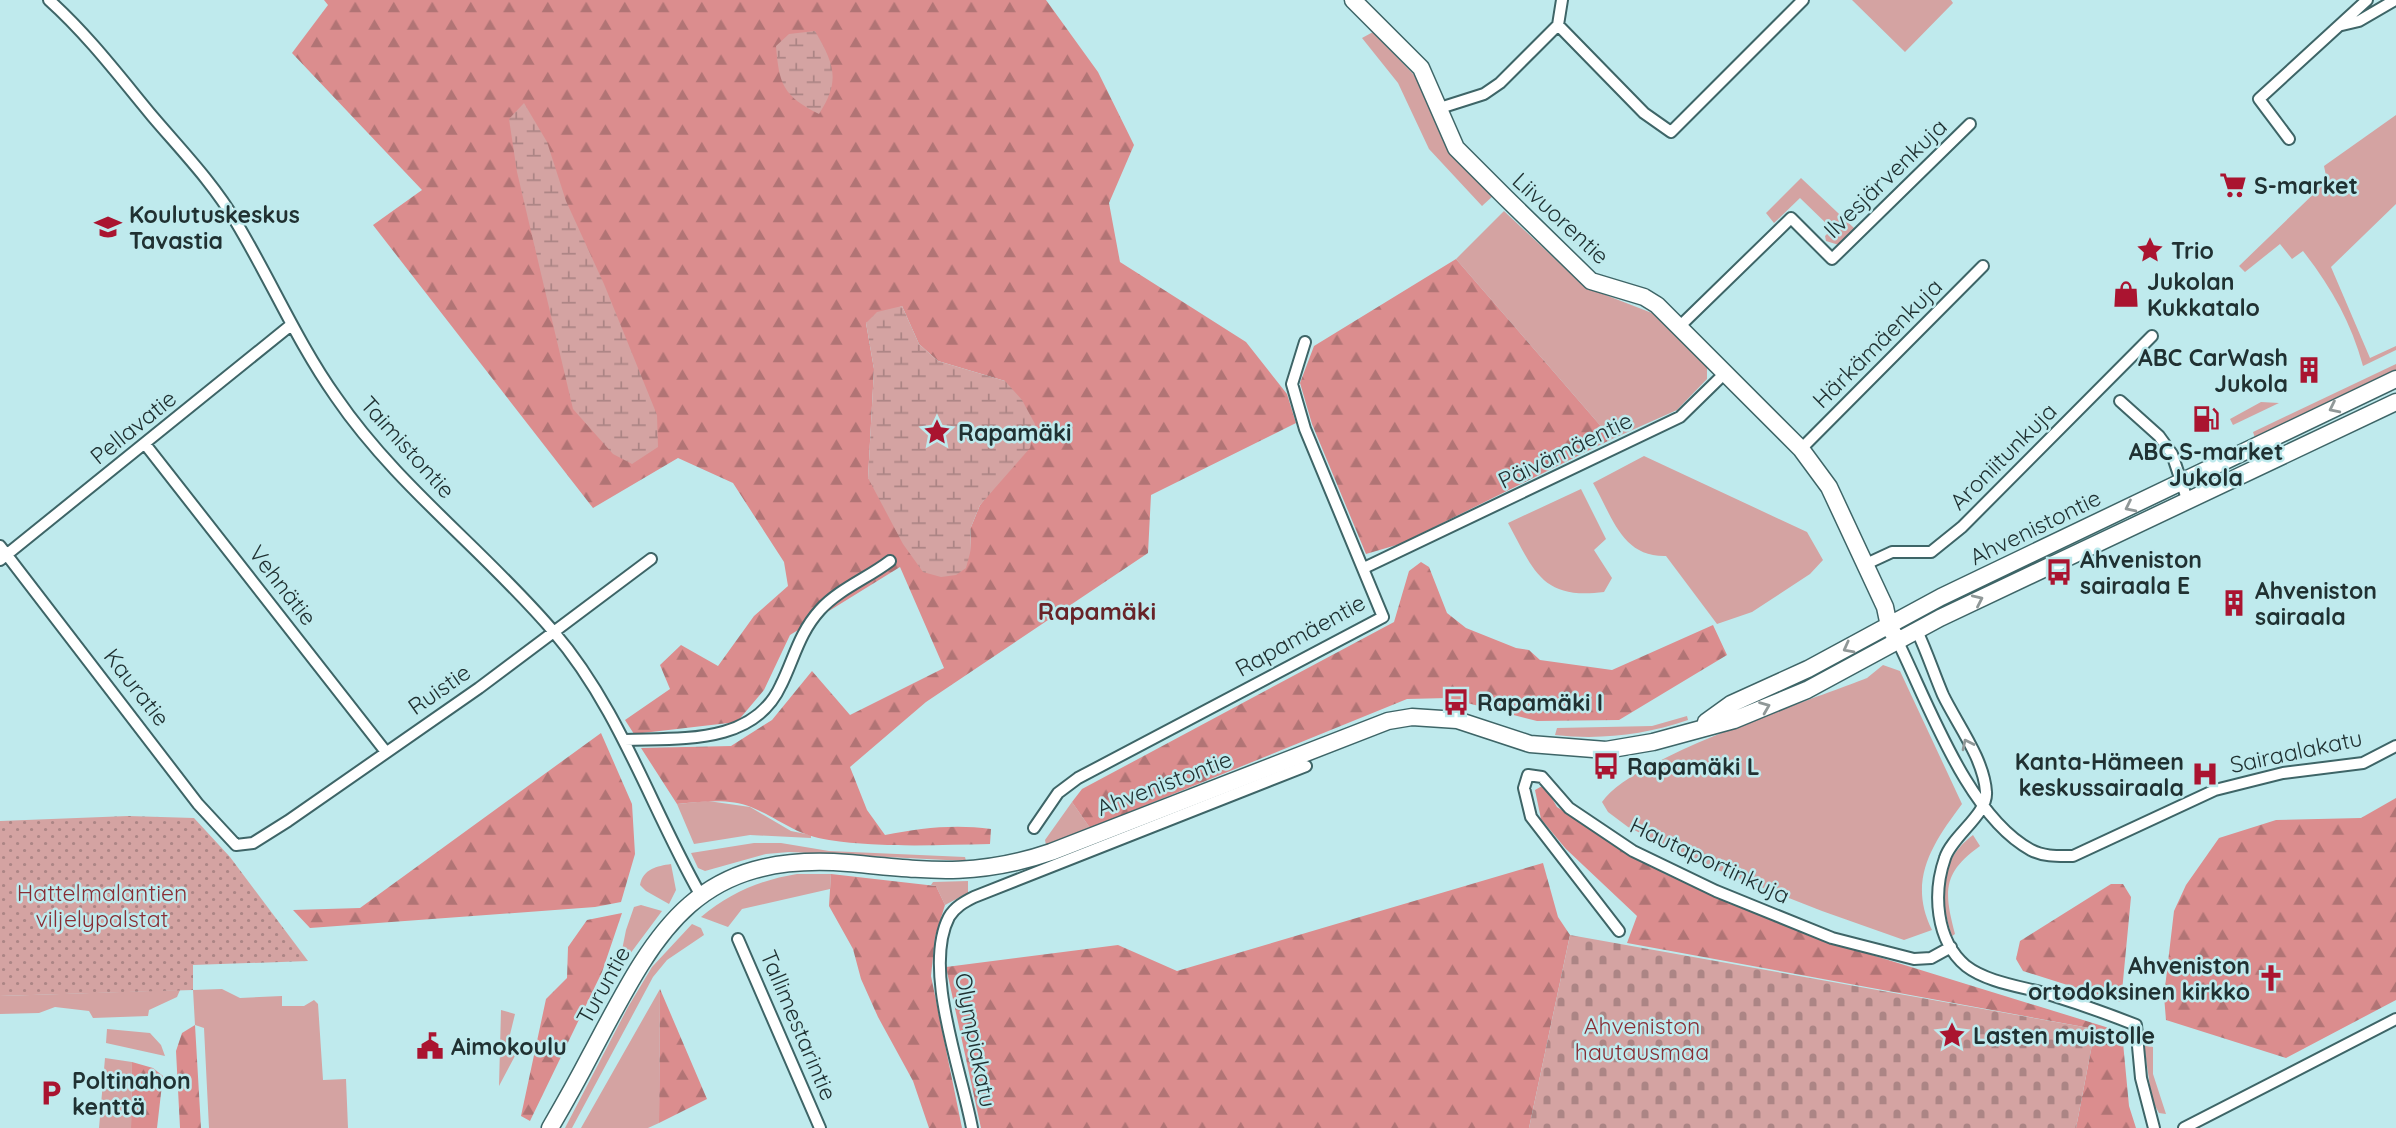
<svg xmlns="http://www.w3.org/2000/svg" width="2396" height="1128" font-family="Quicksand,sans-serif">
<defs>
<pattern id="forest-firs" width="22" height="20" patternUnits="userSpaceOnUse" patternTransform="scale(1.75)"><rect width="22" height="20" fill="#db8d8e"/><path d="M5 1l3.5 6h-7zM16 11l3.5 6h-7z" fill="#b17475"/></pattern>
<pattern id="wetland-marsh" width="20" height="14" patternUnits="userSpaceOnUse" patternTransform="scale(1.75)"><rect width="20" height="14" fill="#d4a3a2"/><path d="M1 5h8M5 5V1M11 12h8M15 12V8" fill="none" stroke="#ac8585"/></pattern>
<pattern id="cemetery-stones" width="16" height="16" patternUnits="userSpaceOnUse" patternTransform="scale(1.75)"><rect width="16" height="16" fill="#d4a3a2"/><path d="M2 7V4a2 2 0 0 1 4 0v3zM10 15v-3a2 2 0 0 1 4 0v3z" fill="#ac8585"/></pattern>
<pattern id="garden-dots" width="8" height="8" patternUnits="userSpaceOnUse" patternTransform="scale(1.75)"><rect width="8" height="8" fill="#d4a3a2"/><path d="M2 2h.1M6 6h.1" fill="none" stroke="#ac8585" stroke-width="1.8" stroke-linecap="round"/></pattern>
</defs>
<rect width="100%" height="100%" fill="#bfeaed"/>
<path fill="#d4a3a2" d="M1852,0h99l2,3 -48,49z
M1373,32l44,46 31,71 46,46 -12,11 -53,-57 -31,-66 -36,-45z
M2396,115v89l-65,63 39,91 26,-12v4l-33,16c-12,-44 -32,-79 -60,-115l-11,8 -12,-15 -35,28 -6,-6 88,-85 -3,-15z
M1801,178l54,51 -16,16 -13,-4 -1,-5 7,-7 -32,-31 -26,25 -8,-10z
M1504,211l81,76 67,26 55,53v13l-30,31 -65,29 -156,-180z
M2396,364v6l-141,68 -2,-6z
M2261,402l18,1 -46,22 -3,-6z
M1644,456l163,76 16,28 -13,14 -58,38 -35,12 -51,-68c-44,1 -53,-38 -73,-73z
M1581,489l25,50 -12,11 18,28 -8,14c-62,8 -70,-21 -96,-69z
M1883,665l17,6 62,133c-29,39 -55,76 -30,126l-28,10 -82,-29 -117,-46 -77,-38 -20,-15 -6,-10c30,-45 208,-101 265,-124z
M1687,716l1,4c-44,15 -87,20 -133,15l2,-7 95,-2z
M708,801l42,6 41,24 20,4v3l-61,-3 -56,9 -17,-40z
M1072,802l18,26 -44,17 -1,-5z
M1973,835l7,11c-38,27 -36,46 -25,88l-3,2c-13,-38 -14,-75 21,-101z
M754,843h27l48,8 136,6 1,4 -177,-9 -23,2 -61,17 -7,-3 -7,-15z
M671,864l5,26 -7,14 -23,-13 -6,-6c3,-16 17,-19 31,-21z
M797,874h34l-1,15 -88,20 -14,18 -27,-10c29,-24 59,-37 96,-43z
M968,881v12l-23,12 -9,-19 -5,-1 2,-3z
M641,905l21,6 -44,59 8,-40 8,-23z
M692,924l9,4 3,7 -37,25 -14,17 -81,151h-7l63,-121 24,-40z
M222,989l18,9 42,-2v10h22l10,-6 4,4 5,76 23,-1 2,49h-139l-5,-100 -9,-3 -2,-35z
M660,989l-1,134 -11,5h-67z
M180,990l-3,7 -28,13 -1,6 -55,2 -4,-7 -34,-4 -16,6 -39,1v-18z
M501,1010l14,4 -9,37 10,3 -17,32z
M107,1029l43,4 11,12 4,11 -59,-13z
M2144,1045l9,2v27l13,40 -7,-1 -7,-13z
M105,1058l27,4 -1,66h-32z"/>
<path fill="url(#forest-firs)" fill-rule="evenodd" d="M324,0h722l52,72 36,73 -25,58 11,59 126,80 41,52 9,29 -145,72 -3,58 -222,149 -76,65 17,43 18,25c36,-7 69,-11 106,-6l-1,15c-53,1 -108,4 -161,-4 -34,-5 -49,-21 -78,-33 -22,-9 -51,-5 -74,-3l-36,-56 90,-2 41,-26 40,-49 38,44 94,-47 -44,-101 -110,68 -26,55 -27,32 -103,12 -9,-14 45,-31 -10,-24 21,-20 37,21 36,-50 34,-30 -4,-24 -51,-79 -55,-25 -85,50 -220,-283 49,-35 -130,-137 36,-48zM902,306l17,38 19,17 67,20 -2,96 -23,28 -9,22 -1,26 -102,-75 6,-109 -8,-46z
M1456,259l156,180 -212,105 -34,10 -54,-130 -12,-41 14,-37z
M1421,562l8,5 18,46 19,15 50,20 13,2 11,10 72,10 101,-45 14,30 -108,65 -82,1 -89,-23 -41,1 -317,129 -18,-26 10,-13 312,-167 15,-51z
M601,733l31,71 3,50 -14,48 -26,5 -285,21 -17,-18 67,-2z
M1544,785l13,22 108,67 165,68 292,90 7,74 7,22h-60l19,-99 -468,-86 10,-27 -71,-67 -25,-30 -6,-29z
M2396,798v202l-110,58 -120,-38 -2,-24 10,-85 12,-26 33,-47 57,-18 85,-2z
M1543,863l15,54 12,18 -41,193h-548l-35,-161 172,-22 59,26z
M831,874l105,12 9,19 -10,32 -4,39 31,152h-33l-16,-47 -35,-64 -17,-38 -8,-30 -24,-43z
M2111,884h12l8,13 -10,105 -98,-31 -7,-12 4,-18z
M622,913l-20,59 -72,149 -9,-5 25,-117 21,-21 1,-31 19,-27z
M660,989l47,110 -48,24z
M195,1025l6,103h-21l-4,-77 6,-18z
M132,1062l21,6 10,8 -6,52h-26z"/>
<path fill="url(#wetland-marsh)" d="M815,31c19,33 26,49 4,83 -36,-18 -40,-30 -43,-68l13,-12z
M524,103l23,39 19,59 38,83 53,131 1,32 -26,17 -19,-10 -40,-45 -56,-237 -8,-53z
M902,306l17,38 19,17 67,20 17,19 13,24 -5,24 -50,57 -9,22 -1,26 -4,15 -10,7 -15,2 -18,-5 -20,-28 -35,-66 6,-109 -8,-46 11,-11z"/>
<path fill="url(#cemetery-stones)" d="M1570,935l525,94 -19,99h-547z"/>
<path fill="url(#garden-dots)" d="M128,816l66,2 36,39 78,104 -115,4v25l-193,6v-175z"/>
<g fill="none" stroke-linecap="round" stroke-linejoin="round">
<defs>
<path id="street" d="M49,0c39,35 70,76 104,117 29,34 61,67 83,105 35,58 61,120 100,175 60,88 148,153 217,234 67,78 97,175 147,263
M1558,25l86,88 27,19 132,-132
M2342,25l17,-4 36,-21
M1440,108l44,-14 16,-11 58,-58 4,-25
M2289,139l-30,-40 108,-99
M1679,327l112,-109 41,41 138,-135
M2120,401l39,35 13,18 16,48
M145,444l241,308
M1801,449l182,-183
M0,546l198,258 38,41 17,-2 35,-22 191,-133 172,-129
M0,560l291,-235
M1864,565l28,-13h39l31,-25 190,-191
M1364,568l316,-151 45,-44
M1917,631c10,21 17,43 26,64 14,29 41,64 43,97 2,22 -34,44 -41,66 -12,34 -10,82 21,108 22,17 59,21 85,29 29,9 57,19 85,30l5,53 13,50
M1898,642c31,63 70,174 133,208 13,7 28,6 42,6l142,-66 68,-17 80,-10 33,-17
M625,740c56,-2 129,5 156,-55 13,-26 18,-52 39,-75 19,-21 48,-32 70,-49
M1034,828l24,-35 20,-15 305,-161 -78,-188 -13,-45 13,-42
M1619,931l-88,-114 -7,-29 4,-13 14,2 27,31 64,43 83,40 116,47 82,21 17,-1 20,-11
M738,939l82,189
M972,1128c-10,-56 -50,-159 -23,-211 6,-10 15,-15 25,-20l332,-131
M2184,1128l212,-109"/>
<path id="secondary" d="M1353,0l68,68 35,80 50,50 85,83 53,16 13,8 144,144 28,38 56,120 4,19 9,16
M1706,722l25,-18 77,-35 133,-72 455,-218
M550,1128c14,-24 28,-49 41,-74 64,-120 101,-203 257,-191 78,7 127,15 203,-11l337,-131 24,-4 45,3 73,24 76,6 47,-8 81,-22 73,-30 133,-72 456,-216"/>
</defs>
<use href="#street" stroke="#3e6567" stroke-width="14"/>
<use href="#secondary" stroke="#3e6567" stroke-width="19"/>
<use href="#street" stroke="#fff" stroke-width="10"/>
<use href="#secondary" stroke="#fff" stroke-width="16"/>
</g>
<defs><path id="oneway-chevron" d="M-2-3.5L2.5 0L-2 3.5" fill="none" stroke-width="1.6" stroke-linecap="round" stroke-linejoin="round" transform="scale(1.75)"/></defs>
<g stroke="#909898">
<use href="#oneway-chevron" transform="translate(2334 408) rotate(154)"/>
<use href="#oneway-chevron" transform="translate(2130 507) rotate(154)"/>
<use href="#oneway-chevron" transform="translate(1978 600) rotate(-25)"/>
<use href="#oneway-chevron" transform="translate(1848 648) rotate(152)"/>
<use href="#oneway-chevron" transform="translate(1765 707) rotate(-22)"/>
<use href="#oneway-chevron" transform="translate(1967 744) rotate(-116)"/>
</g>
<defs>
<symbol id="supermarket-bare" viewBox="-9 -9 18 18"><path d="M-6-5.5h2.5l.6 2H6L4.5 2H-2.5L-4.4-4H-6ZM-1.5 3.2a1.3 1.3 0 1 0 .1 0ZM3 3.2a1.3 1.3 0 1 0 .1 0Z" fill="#aa1430" stroke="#bfeaed" stroke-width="2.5" paint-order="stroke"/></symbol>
<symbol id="school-bare" viewBox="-9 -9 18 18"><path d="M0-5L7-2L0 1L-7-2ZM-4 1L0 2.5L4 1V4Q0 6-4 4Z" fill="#aa1430" stroke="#bfeaed" stroke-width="2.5" paint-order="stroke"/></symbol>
<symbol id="sight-bare" viewBox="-9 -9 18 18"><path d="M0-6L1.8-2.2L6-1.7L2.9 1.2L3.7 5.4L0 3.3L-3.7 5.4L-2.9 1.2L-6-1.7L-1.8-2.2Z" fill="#aa1430" stroke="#bfeaed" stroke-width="2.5" paint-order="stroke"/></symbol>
<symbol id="shop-bare" viewBox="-9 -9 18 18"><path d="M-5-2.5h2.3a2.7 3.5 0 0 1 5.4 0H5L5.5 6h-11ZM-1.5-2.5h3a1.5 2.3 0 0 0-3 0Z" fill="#aa1430" stroke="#bfeaed" stroke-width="2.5" paint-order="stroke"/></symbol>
<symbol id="building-bare" viewBox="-9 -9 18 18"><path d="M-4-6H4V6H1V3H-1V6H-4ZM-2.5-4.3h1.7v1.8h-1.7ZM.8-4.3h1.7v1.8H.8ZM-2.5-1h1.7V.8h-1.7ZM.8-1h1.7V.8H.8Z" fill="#aa1430" stroke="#bfeaed" stroke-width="2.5" paint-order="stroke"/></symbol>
<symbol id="fuel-bare" viewBox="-9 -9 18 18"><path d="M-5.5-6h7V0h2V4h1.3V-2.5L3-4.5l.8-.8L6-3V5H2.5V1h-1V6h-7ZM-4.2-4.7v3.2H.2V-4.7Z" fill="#aa1430" stroke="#bfeaed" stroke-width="2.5" paint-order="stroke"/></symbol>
<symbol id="bus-bare" viewBox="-9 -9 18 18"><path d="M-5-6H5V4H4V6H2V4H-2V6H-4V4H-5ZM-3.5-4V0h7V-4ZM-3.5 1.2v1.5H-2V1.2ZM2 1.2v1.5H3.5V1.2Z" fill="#aa1430" stroke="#bfeaed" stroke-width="2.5" paint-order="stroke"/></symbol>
<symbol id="hospital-bare" viewBox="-9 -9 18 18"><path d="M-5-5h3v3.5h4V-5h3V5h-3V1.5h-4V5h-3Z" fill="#aa1430" stroke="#bfeaed" stroke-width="2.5" paint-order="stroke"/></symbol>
<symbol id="church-bare" viewBox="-9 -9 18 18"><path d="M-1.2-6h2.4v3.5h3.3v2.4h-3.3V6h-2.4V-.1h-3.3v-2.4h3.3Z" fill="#aa1430" stroke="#bfeaed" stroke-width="2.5" paint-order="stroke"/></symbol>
<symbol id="civic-bare" viewBox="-9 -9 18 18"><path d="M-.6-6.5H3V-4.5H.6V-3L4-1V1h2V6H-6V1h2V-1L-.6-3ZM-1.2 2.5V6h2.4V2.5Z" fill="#aa1430" stroke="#bfeaed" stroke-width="2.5" paint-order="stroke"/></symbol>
<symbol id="parking-bare" viewBox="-9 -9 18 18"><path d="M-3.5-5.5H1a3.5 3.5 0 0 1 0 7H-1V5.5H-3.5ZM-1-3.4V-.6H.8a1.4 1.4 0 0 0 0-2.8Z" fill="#aa1430" stroke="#bfeaed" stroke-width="2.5" paint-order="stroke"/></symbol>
</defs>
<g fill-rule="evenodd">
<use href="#supermarket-bare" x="2214" y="166" width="38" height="38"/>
<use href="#school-bare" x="89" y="208" width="38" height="38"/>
<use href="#sight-bare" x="2131" y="231" width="38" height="38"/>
<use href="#shop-bare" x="2107" y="275" width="38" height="38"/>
<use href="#building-bare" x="2290" y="351" width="38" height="38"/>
<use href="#fuel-bare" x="2187" y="400" width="38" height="38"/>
<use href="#sight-bare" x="918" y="413" width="38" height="38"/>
<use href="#bus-bare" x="2040" y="553" width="38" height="38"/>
<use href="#building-bare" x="2215" y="584" width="38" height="38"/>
<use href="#bus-bare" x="1437" y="683" width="38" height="38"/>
<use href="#bus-bare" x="1587" y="747" width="38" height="38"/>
<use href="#hospital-bare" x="2186" y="755" width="38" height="38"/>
<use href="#church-bare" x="2252" y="959" width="38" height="38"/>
<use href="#sight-bare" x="1933" y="1016" width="38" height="38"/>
<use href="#civic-bare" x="411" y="1027" width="38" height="38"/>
<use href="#parking-bare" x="32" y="1074" width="38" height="38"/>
</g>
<g text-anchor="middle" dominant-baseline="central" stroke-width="5" stroke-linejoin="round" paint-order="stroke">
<g font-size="23" fill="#203132" stroke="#bfeaed">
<text transform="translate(1885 178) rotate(-44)">Ilvesjärvenkuja</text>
<text transform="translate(1561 218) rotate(43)">Liivuorentie</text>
<text transform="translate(1877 343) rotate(-45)">Härkämäenkuja</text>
<text transform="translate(133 427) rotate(-39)">Pellavatie</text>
<text transform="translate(408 447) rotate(48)">Taimistontie</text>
<text transform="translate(1565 450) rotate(-26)">Päivämäentie</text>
<text transform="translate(2003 456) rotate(-45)">Aroniitunkuja</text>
<text transform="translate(2035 527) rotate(-26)">Ahvenistontie</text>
<text transform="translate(283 585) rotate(52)">Vehnätie</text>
<text transform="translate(1300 635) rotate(-29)">Rapamäentie</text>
<text transform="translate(137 687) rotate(52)">Kauratie</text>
<text transform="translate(439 689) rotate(-35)">Ruistie</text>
<text transform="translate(2296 751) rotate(-12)">Sairaalakatu</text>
<text transform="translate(1164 783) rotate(-21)">Ahvenistontie</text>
<text transform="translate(1710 860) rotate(25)">Hautaportinkuja</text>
<text transform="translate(603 985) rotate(-61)">Turuntie</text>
<text transform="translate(799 1025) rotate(67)">Tallimestarintie</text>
<text transform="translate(976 1040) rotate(79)">Olympiakatu</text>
</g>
<g font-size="23" font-weight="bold" fill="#203132" stroke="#bfeaed" text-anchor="start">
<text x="2254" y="185">S-market</text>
<text x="129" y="214">Koulutuskeskus<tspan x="129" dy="26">Tavastia</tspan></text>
<text x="2171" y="250">Trio</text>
<text x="2147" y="281">Jukolan<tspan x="2147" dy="26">Kukkatalo</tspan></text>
<text x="2288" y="357" text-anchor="end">ABC CarWash<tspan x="2288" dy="26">Jukola</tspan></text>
<text x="958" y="432">Rapamäki</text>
<text x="2206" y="451" text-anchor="middle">ABC S-market<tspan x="2206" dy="26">Jukola</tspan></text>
<text x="2080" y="559">Ahveniston<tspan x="2080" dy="26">sairaala E</tspan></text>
<text x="2255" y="590">Ahveniston<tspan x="2255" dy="26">sairaala</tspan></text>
<text x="1477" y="702">Rapamäki I</text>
<text x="2184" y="761" text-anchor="end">Kanta-Hämeen<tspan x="2184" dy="26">keskussairaala</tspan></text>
<text x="1627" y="766">Rapamäki L</text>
<text x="2250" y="965" text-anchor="end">Ahveniston<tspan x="2250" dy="26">ortodoksinen kirkko</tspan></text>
<text x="1973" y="1035">Lasten muistolle</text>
<text x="451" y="1046">Aimokoulu</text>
<text x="72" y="1080">Poltinahon<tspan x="72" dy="26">kenttä</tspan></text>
</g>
<g font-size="23" fill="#882d34" stroke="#bfeaed">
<text x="102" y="892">Hattelmalantien<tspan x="102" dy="26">viljelypalstat</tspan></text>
<text x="1642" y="1025">Ahveniston<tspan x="1642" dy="26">hautausmaa</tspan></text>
</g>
<g font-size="24" font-weight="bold" fill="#682328" stroke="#bfeaed">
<text x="1097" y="611">Rapamäki</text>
</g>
</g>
</svg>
